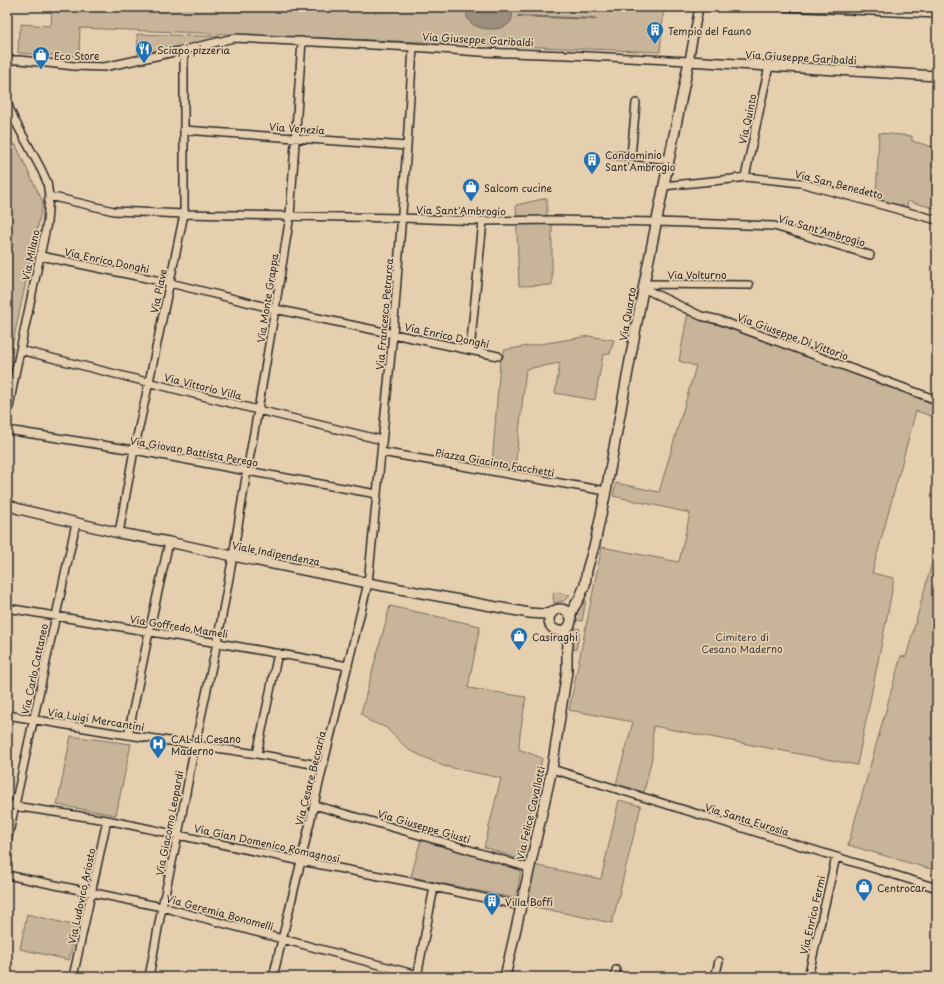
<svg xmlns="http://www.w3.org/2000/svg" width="944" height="984" font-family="'Playpen Sans',sans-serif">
<rect width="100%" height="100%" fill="#e6cfaf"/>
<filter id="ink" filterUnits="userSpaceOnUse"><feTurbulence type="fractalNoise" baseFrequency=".025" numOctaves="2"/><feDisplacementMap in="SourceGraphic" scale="8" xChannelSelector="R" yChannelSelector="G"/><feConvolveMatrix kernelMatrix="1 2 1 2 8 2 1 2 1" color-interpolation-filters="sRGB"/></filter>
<g filter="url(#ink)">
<path fill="#c7b499" stroke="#797062" d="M52,7h612l-4,45 -580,-24 -1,29 -61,-4 1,-22 2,-1v-6l29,2 1,-1z
M137,34l95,3 -94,17z
M879,133l33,3v5l25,7v61l-29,-8 -1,6 -31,-8z
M7,142l9,3 12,26 15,31 -33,154h-3z
M547,198v22h5v65l-33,1 -3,-81z
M688,312l14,9 17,4 21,7 197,73v13l-21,-7 -44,162 22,5 -5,29 -32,158 -204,-39 -1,31 -8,35 -28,-8 17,-62 -64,-12 33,-163 77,15 11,-49 -77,-17 3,-13 43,9 37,-126 -17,-5z
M589,336l25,4 -4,14 -7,1 -8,45 -40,-7 5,-30 -34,6 -11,100 -23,-4 8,-103 3,-5 1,-7z
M937,544v327l-89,-26 53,-189 5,1z
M554,592l16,3 -6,6 -10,2 -1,-7z
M582,600h4l-4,21 -6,-1v-6z
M390,606l90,20 -12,62 58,9 -6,37 -1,15 23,9 -21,102 -37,-13 17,-69 -58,-12 -34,-16 -24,-23 -16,-6 -8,-8z
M574,628l6,1 -4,21 -4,-2c0,-9 -3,-12 2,-20z
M71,736l60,8 -15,71 -59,-10z
M619,800l22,6 -29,117 -86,-18 8,-40 67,14z
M421,839l100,31 -4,24 -4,4 -102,-21z
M27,914l50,12 -8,34 -49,-11z"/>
<path fill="#9c8e7a" stroke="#6f665a" d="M470,7h38c4,3 5,6 4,11 -3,19 -59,12 -42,-11z"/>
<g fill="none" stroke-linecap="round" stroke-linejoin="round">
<path stroke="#6f665a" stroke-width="2" d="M518,16l78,3"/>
<defs>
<path id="minor" d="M784,7l153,7
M7,60h13l54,6 30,1 80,-17 50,-12 179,9 67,5 88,3 121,6 10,-54
M7,103l8,18 26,48 6,13 2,14 -2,27 -32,151 -8,45
M184,130l223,16
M612,155l54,4
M631,156l5,-53
M745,177l24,-111
M663,186l69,-7 13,-2 56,6 136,37
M49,196l65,15 70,3 218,4 81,3 69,-1 105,2 117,4 96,29
M41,256l129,27 105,26 223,47
M644,284l105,1
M643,288l58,28 18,4 218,80
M20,350l238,60 124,30
M470,350l13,-129
M7,430l127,20 113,21 130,23
M381,452l225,39
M119,533l15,-83 15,-68 35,-168v-164
M7,608l217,36 124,22
M7,715l108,18 142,21 66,12
M128,735l21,-103 20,-90
M257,754l21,-101
M552,769l385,119
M7,805l100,15 194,41 110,21 110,24
M314,805l126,36 89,27
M7,842l69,-319
M7,875l155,32 263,70
M73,977l34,-157
M149,977l13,-70 16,-72 17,-90 22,-102 16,-87 14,-85 11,-61 17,-101 15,-93 12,-175
M273,977l28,-116 22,-95 45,-183 25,-249 14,-188 6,-99
M417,977l17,-90
M615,977l1,-7
M715,977l4,-16
M808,977l28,-120"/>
<path id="tertiary" d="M7,504l12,5 100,24 50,9 64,14 135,27 161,30 14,1 9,-1
M549 620a11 11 0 1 1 22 0a11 11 0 1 1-22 0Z
M570,616l4,-9 5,-8 6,-14 2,-15 8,-27 11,-52 38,-207 45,-223 80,5 168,10
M505,977l47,-208 15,-98v-18l1,-8 -2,-15"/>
</defs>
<use href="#minor" stroke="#2b2b2b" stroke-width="10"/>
<use href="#tertiary" stroke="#2b2b2b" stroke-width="12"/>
<use href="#minor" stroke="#e6cfaf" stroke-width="7"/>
<use href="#tertiary" stroke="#e6cfaf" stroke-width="9"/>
</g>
</g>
<defs>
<symbol id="building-pin" viewBox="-11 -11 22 30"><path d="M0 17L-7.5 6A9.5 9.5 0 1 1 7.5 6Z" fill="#1f6fb2" stroke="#e6cfaf"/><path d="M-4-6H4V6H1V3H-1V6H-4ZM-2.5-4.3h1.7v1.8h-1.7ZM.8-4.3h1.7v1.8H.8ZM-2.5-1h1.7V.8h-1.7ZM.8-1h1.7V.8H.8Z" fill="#fff"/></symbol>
<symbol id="restaurant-pin" viewBox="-11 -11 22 30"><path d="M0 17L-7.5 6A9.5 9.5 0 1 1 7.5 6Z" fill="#1f6fb2" stroke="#e6cfaf"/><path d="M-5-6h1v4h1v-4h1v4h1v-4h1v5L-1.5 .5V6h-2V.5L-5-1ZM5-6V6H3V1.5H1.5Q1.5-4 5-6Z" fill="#fff"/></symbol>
<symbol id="shop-pin" viewBox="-11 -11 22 30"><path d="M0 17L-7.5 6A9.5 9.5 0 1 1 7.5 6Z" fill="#1f6fb2" stroke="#e6cfaf"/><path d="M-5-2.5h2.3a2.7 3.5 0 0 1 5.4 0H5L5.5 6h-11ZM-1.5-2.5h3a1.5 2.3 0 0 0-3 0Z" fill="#fff"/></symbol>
<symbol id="hospital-pin" viewBox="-11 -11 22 30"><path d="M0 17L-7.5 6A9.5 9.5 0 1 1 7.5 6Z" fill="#1f6fb2" stroke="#e6cfaf"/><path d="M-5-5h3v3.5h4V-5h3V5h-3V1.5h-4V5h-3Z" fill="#fff"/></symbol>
</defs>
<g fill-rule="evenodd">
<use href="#building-pin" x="645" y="20" width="20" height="27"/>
<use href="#restaurant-pin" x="134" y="39" width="20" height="27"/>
<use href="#shop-pin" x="31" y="45" width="20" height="27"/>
<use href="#building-pin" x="582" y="150" width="20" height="27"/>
<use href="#shop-pin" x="461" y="177" width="20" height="27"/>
<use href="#shop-pin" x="509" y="626" width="20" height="27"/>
<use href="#hospital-pin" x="148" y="734" width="20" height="27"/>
<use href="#shop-pin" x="854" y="877" width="20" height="27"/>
<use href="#building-pin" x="482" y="891" width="20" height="27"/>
</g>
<g text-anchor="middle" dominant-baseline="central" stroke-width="3.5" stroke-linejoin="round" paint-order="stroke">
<g font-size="10" fill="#2b2b2b" stroke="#e6cfaf" text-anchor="start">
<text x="668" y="30">Tempio del Fauno</text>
<text x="157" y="49">Sciapò pizzeria</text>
<text x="54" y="55">Eco Store</text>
<text x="605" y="154">Condominio<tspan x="605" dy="12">Sant'Ambrogio</tspan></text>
<text x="484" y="187">Salcom cucine</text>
<text x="532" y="636">Casiraghi</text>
<text x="171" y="738">CAL di Cesano<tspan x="171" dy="12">Maderno</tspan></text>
<text x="877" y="887">Centrocar</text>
<text x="505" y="901">Villa Boffi</text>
</g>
<g font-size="10" fill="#2b2b2b" stroke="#e6cfaf">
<text transform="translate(478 39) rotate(3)">Via Giuseppe Garibaldi</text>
<text transform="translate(801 57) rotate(3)">Via Giuseppe Garibaldi</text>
<text transform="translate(747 119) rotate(-78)">Via Quinto</text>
<text transform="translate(297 128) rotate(4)">Via Venezia</text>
<text transform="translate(839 184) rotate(14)">Via San Benedetto</text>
<text transform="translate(461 210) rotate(1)">Via Sant'Ambrogio</text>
<text transform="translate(822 230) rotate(16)">Via Sant'Ambrogio</text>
<text transform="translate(30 255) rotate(-78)">Via Milano</text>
<text transform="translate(107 260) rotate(12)">Via Enrico Donghi</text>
<text x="697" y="274">Via Volturno</text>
<text transform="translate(158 291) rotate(-78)">Via Piave</text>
<text transform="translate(267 298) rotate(-81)">Via Monte Grappa</text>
<text transform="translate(384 314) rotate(-85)">Via Francesco Petrarca</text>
<text transform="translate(627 314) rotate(-80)">Via Quarto</text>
<text transform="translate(447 335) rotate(12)">Via Enrico Donghi</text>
<text transform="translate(793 336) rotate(20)">Via Giuseppe Di Vittorio</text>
<text transform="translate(203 386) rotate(14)">Via Vittorio Villa</text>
<text transform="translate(194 451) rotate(10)">Via Giovan Battista Perego</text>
<text transform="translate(495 462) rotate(10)">Piazza Giacinto Facchetti</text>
<text transform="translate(276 553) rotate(11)">Viale Indipendenza</text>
<text transform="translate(179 626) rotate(9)">Via Goffredo Mameli</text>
<text transform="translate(34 669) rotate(-78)">Via Carlo Cattaneo</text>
<text transform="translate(96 719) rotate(9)">Via Luigi Mercantini</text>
<text transform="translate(310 778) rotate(-76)">Via Cesare Beccaria</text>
<text transform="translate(530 813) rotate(-77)">Via Felice Cavallotti</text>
<text transform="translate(747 819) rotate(17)">Via Santa Eurosia</text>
<text transform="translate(169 823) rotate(-79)">Via Giacomo Leopardi</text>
<text transform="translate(424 826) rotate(16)">Via Giuseppe Giusti</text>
<text transform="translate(267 843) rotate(12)">Via Gian Domenico Romagnosi</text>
<text transform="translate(81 896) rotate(-78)">Via Ludovico Ariosto</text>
<text transform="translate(220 912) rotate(15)">Via Geremia Bonomelli</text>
<text transform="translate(812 915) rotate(-77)">Via Enrico Fermi</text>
</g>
<g font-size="10" fill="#42403c" stroke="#e6cfaf">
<text x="742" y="636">Cimitero di<tspan x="742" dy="12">Cesano Maderno</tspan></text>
</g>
</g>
<rect width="944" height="984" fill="none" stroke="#e6cfaf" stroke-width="24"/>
<rect x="12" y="12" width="920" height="960" fill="none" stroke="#2b2b2b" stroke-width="1.5" filter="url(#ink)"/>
</svg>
